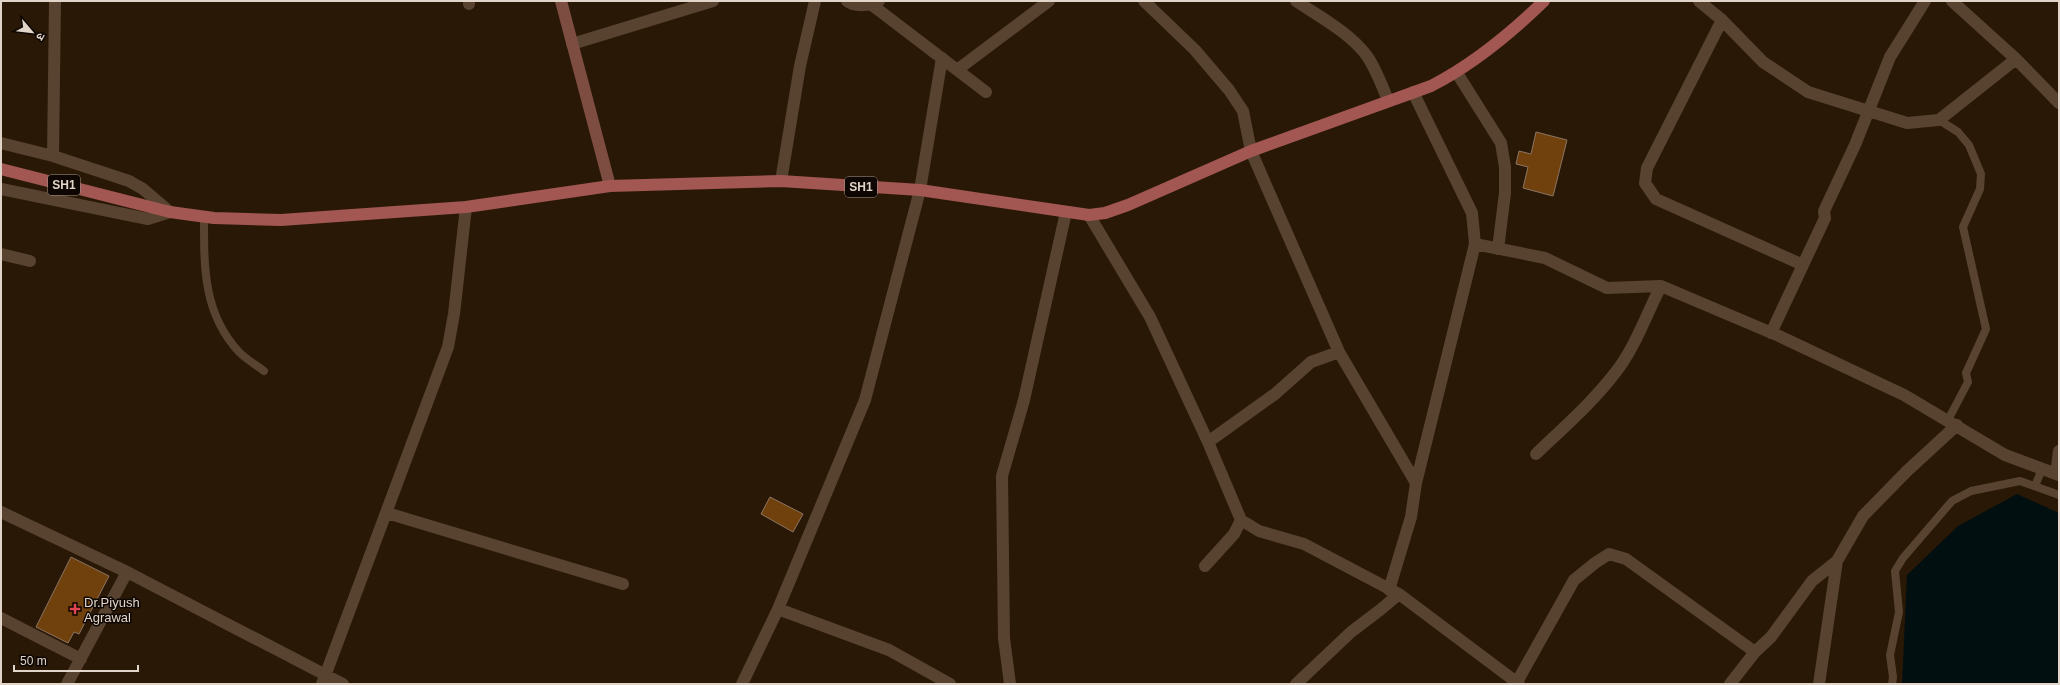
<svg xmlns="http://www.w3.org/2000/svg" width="2060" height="685" font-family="Helvetica,'Noto Sans Devanagari',sans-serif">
<rect width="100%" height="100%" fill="#2a1807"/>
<path fill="#020f10" d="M2017,494l42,19v171h-157l5,-109 51,-49z"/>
<path fill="#71410d" stroke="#8c7562" d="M1536,132l31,8 -14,56 -30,-8 5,-21 -12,-3 3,-13 12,3z
M770,497l33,17 -10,18 -32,-18z
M71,557l38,19 -30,58 -5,-2 -6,11 -32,-16z"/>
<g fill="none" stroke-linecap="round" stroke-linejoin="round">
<path stroke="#584331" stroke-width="8" d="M1939,120l19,12 11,13 12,29 -1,15 -17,38 23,102 -20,44 2,9 -20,38
M204,217c0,50 -1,96 35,135 7,7 17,13 25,19
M2035,486l7,-17
M1892,684l1,-7 -3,-22 9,-43 -4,-41 8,-13 49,-57 19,-10 49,-10 39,14"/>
<path stroke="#584331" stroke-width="12" d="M55,1l-2,155 76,25 14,8 27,23
M469,1v3
M847,1c7,6 24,5 32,0
M1144,1l51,49 34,40 14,21 8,40 88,201 77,131
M1296,1c24,16 54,32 71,55 9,13 15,30 21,44
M1699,1l23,19 41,42 45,30 99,31 32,-3 77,-61
M1952,1l64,58 43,44
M872,5l114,87
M1722,20l-75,148 -2,15 11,16 147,66
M572,44l141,-43
M957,70l92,-69
M1457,73l44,70 4,24v26l-7,56
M1413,92l59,121 3,31
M1,143l52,13
M781,181l19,-115 15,-65
M1,189l147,30 22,-7
M1089,215l61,102 58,125 33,78
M1,254l29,7
M1771,333l54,-115 -1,-7 31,-66 35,-88 35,-56
M1208,442l67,-48 36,-32 28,-10
M1536,454c27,-26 56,-51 79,-81 20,-25 31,-58 46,-87
M2056,474l3,-23
M1,512l126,60 216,112
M387,513l236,71
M1205,566l29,-32 7,-14 18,11 45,13 95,50 120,90
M1389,590l22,-73 5,-34 59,-239 70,14 62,30 54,-2 118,50 125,59 101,60 54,20
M778,609l111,41 61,34
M1,618l80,41
M1517,682l57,-102 21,-17 14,-9 17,5 129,93
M67,684l60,-112
M322,684l126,-337 6,-33 12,-107
M742,684l36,-75 87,-209 55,-210 22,-132
M1010,684l-6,-46 -2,-162 22,-76 42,-188
M1296,684l55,-52 29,-22 19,-16
M1730,684l25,-32 16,-15 41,-56 25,-20
M1819,684l18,-123 26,-45 44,-45 50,-46"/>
<path stroke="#7d4d42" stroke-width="12" d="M561,1l49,185"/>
<path stroke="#a25752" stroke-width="12" d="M1,169l169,43 44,6 67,2 185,-13 144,-21 171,-5 139,9 169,25 16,-2 23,-8 123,-54 180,-65c43,-22 79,-52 113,-85"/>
</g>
<path fill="#e0444e" stroke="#0d0602" stroke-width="1.5" d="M73 603h4v4h4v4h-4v4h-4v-4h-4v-4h4z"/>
<g text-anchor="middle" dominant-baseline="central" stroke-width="3" stroke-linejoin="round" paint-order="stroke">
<g fill="#0d0602" stroke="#a1968d" stroke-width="1">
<rect x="48" y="175" width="32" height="20" rx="3"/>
<rect x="845" y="177" width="32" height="20" rx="3"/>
</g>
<g font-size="12" font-weight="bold" fill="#e1d4c9">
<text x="64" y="185">SH1</text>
<text x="861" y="187">SH1</text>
</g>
<g font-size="13" fill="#e1d4c9" stroke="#0d0602" text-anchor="start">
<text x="84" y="602">Dr.Piyush<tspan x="84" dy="15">Agrawal</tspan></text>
</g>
</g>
<rect width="2060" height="685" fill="none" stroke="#e1d4c9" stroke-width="4"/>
<g transform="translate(32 32) rotate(118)" stroke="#0d0602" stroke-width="3" paint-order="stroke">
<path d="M0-3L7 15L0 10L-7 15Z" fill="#e1d4c9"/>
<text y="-6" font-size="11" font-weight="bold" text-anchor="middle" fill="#e1d4c9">उ</text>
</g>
<path d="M14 665v6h124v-6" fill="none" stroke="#e1d4c9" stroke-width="2"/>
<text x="20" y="665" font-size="12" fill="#e1d4c9" stroke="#0d0602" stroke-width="3" paint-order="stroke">50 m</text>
</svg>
